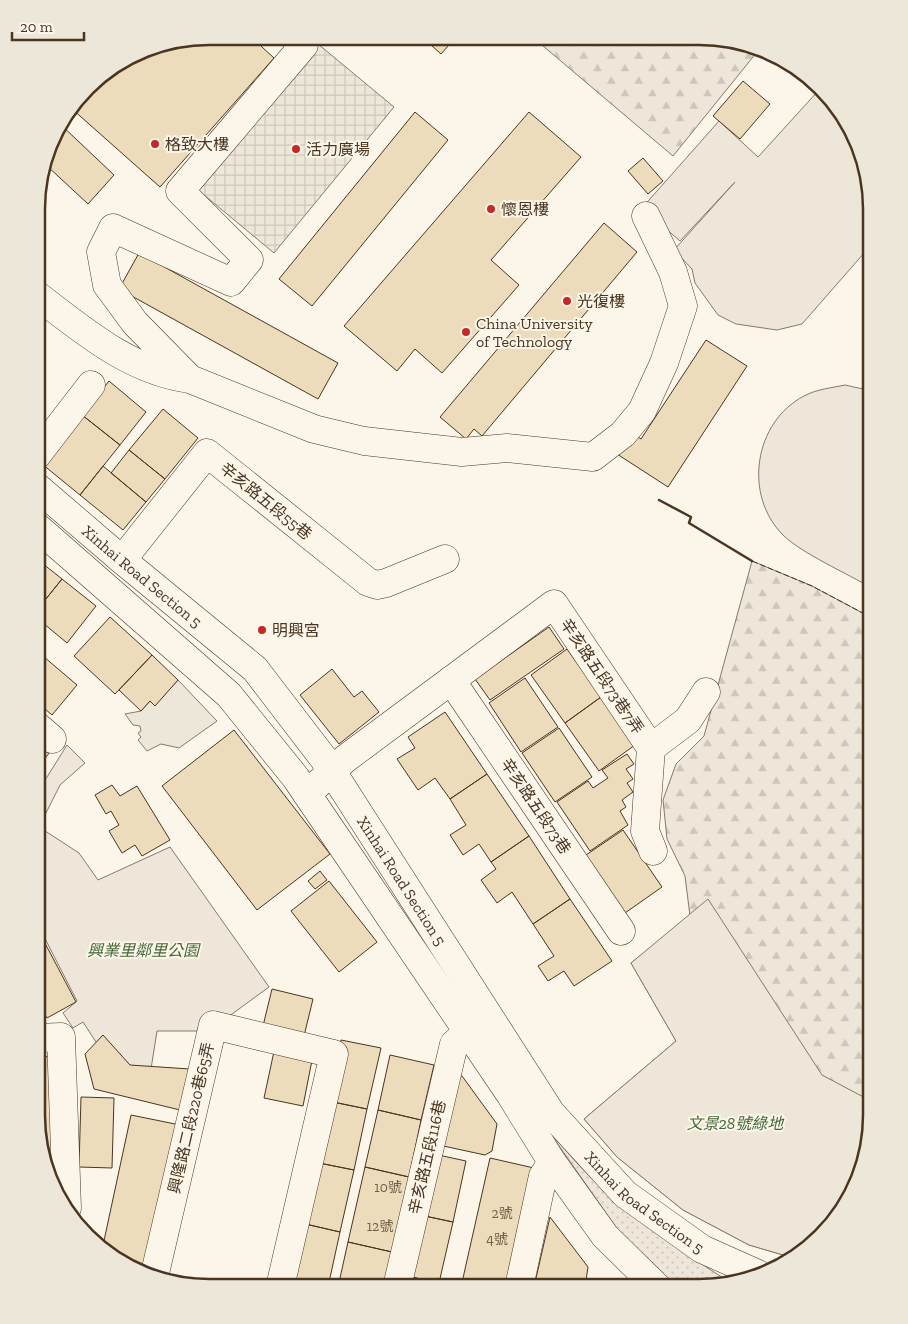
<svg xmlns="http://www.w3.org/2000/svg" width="908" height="1324" font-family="'Zilla Slab','Noto Sans TC',serif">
<defs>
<pattern id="grass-dots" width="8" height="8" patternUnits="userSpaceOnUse" patternTransform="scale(1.25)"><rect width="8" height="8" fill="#ede6d9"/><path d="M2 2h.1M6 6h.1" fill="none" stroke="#cdc6ba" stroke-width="1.8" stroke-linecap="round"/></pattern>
<pattern id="forest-firs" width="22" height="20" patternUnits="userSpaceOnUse" patternTransform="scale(1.25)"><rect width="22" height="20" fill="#ede6d9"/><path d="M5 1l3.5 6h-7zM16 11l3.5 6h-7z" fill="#cdc6ba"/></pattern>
<pattern id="plaza-grid" width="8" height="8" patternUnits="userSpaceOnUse" patternTransform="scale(1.25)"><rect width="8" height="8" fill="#ede7d9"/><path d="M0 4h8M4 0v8" fill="none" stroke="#cdc7ba"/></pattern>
</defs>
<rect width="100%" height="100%" fill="#fbf6e9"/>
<path fill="url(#grass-dots)" stroke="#887966" d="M550,1133c16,17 30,35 48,51 40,36 84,68 130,97l-28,7h-24l-51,-48z"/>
<path fill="url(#forest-firs)" stroke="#887966" d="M537,37l185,1 35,14 -84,104 -137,-116z
M752,561l60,25 60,32 -1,509 -28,84 -53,46 -41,-12 -66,-35 -66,-53 -33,-38 92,-78 -45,-78 59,-47 -5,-40 -18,-37 -4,-39 13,-36 28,-28z"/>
<path fill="#ede6d9" stroke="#887966" d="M819,90l35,43 18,75v36l-70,80 -25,6 -41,-6 -18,-9 -23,-32 -3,-14 -18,-19 61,-68 -55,59 -38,-33 77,-87 39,36z
M845,385l27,6v197c-24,-14 -71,-35 -89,-53 -40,-40 -29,-113 21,-139 13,-7 27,-8 41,-11z
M67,745l18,18 -25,22 -21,42 40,26 19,27 72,-33 99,140 -41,30 -27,3 -4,11h-40l-6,38 -29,13 -39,-60 -10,6 -10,-15 14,-12 -40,-78v-130z
M708,899l114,176 49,26v26l-28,84 -53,46 -41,-12 -66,-35 -66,-53 -33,-38 92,-78 -45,-78z"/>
<path fill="#ede7d9" stroke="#887966" d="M178,680l39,41 -38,27 -18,-4 -14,7 -9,-11 3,-3 -3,-4 3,-2 -1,-5 -7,-1 -8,-11 16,-3 9,-10 5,4z"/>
<path fill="url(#plaza-grid)" stroke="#887966" d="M318,44l76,63 -120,146 -76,-63z"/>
<path fill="#ecdcbc" stroke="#4a3520" d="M209,36h41l24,22 -114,129 -89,-79 24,-29 58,-34z
M422,37h34l-15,17z
M743,81l27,23 -30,35 -27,-23z
M415,112l33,28 -136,166 -33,-27z
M529,112l52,45 -90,103 28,25 -77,88 -27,-24 -18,22 -53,-45z
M59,123l55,52 -26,29 -43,-40z
M643,158l20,23 -15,13 -20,-23z
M604,223l33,29 -155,184 -8,-7 -8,10 -26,-22z
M139,253l199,110 -20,36 -199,-110z
M706,340l41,26 -79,121 -51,-33 14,-21 10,6z
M109,381l37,31 -26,33 -38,-30z
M37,404l7,6 -7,8z
M163,409l35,29 -33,41 -36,-29z
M82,415l38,30 -40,50 -38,-31z
M129,450l36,29 -19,23 -35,-29z
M103,466l43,36 -23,28 -43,-35z
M37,559l25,20 -25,31z
M62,579l34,27 -29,37 -30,-25v-8z
M110,617l42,38 -37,39 -41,-38z
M549,627l15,22 -74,51 -15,-21z
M567,649l34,48 -36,26 -34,-48z
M37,651l40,34 -25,30 -15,-13z
M152,655l26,25 -23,26 -5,-5 -9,10 -22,-21z
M332,669l22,28 8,-6 17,21 -40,32 -39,-49z
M525,678l33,49 -37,25 -32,-49z
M601,697l34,48 -36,26 -34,-48z
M445,712l42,62 -37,25 -15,-21 -17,12 -21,-31 18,-11 -7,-11z
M559,728l33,49 -37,25 -33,-49z
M234,730l96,124 -73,56 -95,-124z
M37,741l13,11 -13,16z
M627,754l7,10 -8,5 7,10 -6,4 6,9 -11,8 4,7 -6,4 8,14 -38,26 -33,-49 31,-21 5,7 15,-10 -6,-8z
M487,774l42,62 -38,26 -12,-18 -16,11 -13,-20 16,-10 -16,-26z
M112,785l8,11 17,-10 33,54 -28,16 -7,-11 -13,8 -13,-22 10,-6 -8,-14 -5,3 -11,-19z
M623,830l39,57 -37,26 -39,-58z
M529,836l41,63 -37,25 -21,-32 -15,11 -16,-23 15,-11 -5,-7z
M320,871l7,9 -12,9 -7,-8z
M329,881l48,61 -38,30 -48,-61z
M570,899l42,62 -38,25 -10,-15 -16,10 -10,-15 16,-10 -21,-32z
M37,928l39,74 -29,16 -7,-12 -4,2z
M272,989l41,10 -9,37 -41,-10z
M103,1035l27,30 60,4 -10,41 -86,-21 -9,-35z
M341,1040l40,8 -14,61 -39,-8z
M276,1042l38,8 -11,56 -39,-8z
M36,1050l18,11v130l-18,-76z
M390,1055l44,10 -13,55 -43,-10z
M449,1073l13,3 35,48 -5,27 -7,4 -51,-11z
M81,1097l33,1 -2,70 -33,-1z
M328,1101l39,8 -13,61 -40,-8z
M378,1110l43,10 -12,57 -44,-10z
M131,1115l54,11 -31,147 -52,-23z
M434,1154l32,7 -13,61 -33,-7z
M490,1158l44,10 -27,119h-46z
M314,1162l40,8 -14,62 -39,-9z
M365,1167l44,10 -17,75 -44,-10z
M420,1215l33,7 -14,61 -32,-7z
M550,1217l38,50 -3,20h-51z
M301,1223l39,9 -12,55h-28l-13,-3z
M348,1242l44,10 -8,35h-46z
M407,1276l32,7 -1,4h-34z
M606,1279l9,2 -1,7 -10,-1z"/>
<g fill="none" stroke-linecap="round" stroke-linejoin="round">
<defs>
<path id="minor" d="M294,37l10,8 -124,146 69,69 -18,22 -118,-54 -12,24 6,33 28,38 55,56 124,50 50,12 98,11 45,-4 86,9 30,-23 19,-23 22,-48 19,-57 -10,-34 -27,-56
M38,296c46,35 92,75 152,83
M37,455l54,-70
M122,560l85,-107 161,129 9,3 9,-2 59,-24
M451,680l170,251
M37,726l15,13
M651,748l37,-28 18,-28
M307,794l38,-35 209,-155 97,144 -6,83 8,20
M36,1038l25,-1 6,171
M155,1273l58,-248 121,29 -54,233
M397,1287l57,-243 13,-11
M519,1287l24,-111 9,-14"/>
<g id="major">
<path id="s1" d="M37,487l85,73 133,109 69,90 227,354 74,81 77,55 56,25"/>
<path d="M37,527l192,168 67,83 214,316 42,68 53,74 53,52"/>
</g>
</defs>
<use href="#minor" stroke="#4a3520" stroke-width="29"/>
<use href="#major" stroke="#4a3520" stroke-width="29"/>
<use href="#minor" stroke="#fbf6e9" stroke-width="28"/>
<use href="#major" stroke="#fbf6e9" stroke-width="28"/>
<path stroke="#4a3520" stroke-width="1" stroke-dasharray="6 2.5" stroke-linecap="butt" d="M752,561l60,25 60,32"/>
<path stroke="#4a3520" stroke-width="2.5" d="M659,500l32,17 -2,6 63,38"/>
</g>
<g fill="#c62828" stroke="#fbf6e9" stroke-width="2">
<circle cx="155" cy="144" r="5"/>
<circle cx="296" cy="149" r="5"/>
<circle cx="491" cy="209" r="5"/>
<circle cx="567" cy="301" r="5"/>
<circle cx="466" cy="332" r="5"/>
<circle cx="262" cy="630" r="5"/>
</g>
<g text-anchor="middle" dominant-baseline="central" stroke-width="4" stroke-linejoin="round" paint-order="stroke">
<g font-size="14" fill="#725f47">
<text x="388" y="1187">10號</text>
<text x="502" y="1213">2號</text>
<text x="380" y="1226">12號</text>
<text x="497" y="1239">4號</text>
</g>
<g font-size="16" fill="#4a3520" stroke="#fbf6e9" text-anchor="start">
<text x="165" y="144">格致大樓</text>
<text x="306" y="149">活力廣場</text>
<text x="501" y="209">懷恩樓</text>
<text x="577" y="301">光復樓</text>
<text x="476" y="323">China University<tspan x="476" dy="18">of Technology</tspan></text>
<text x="272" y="630">明興宮</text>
</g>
<g font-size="16" fill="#4a3520" stroke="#fbf6e9">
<text transform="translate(266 501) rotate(39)">辛亥路五段55巷</text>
<text stroke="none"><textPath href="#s1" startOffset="138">Xinhai Road Section 5</textPath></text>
<text transform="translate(602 676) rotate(56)">辛亥路五段73巷7弄</text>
<text transform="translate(536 806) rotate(56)">辛亥路五段73巷</text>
<text stroke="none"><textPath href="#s1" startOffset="542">Xinhai Road Section 5</textPath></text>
<text transform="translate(191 1118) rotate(-77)">興隆路二段220巷65弄</text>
<text transform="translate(427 1157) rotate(-77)">辛亥路五段116巷</text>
<text stroke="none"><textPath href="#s1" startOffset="948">Xinhai Road Section 5</textPath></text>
</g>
<g font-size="16" font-style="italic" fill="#436837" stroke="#fbf6e9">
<text x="143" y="950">興業里鄰里公園</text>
<text x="735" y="1123">文景28號綠地</text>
</g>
</g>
<path d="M0 0H908V1324H0ZM209 45H699A164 164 0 0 1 863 209V1115A164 164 0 0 1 699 1279H209A164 164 0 0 1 45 1115V209A164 164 0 0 1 209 45Z" fill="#ede7d9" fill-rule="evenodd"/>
<path fill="none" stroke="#4a3520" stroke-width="2.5" d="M209 45H699A164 164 0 0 1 863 209V1115A164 164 0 0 1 699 1279H209A164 164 0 0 1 45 1115V209A164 164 0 0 1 209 45Z"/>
<path d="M12 32v8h72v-8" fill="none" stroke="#4a3520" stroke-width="2.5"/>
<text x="20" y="32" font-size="15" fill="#4a3520" stroke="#fbf6e9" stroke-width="4" paint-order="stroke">20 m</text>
</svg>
